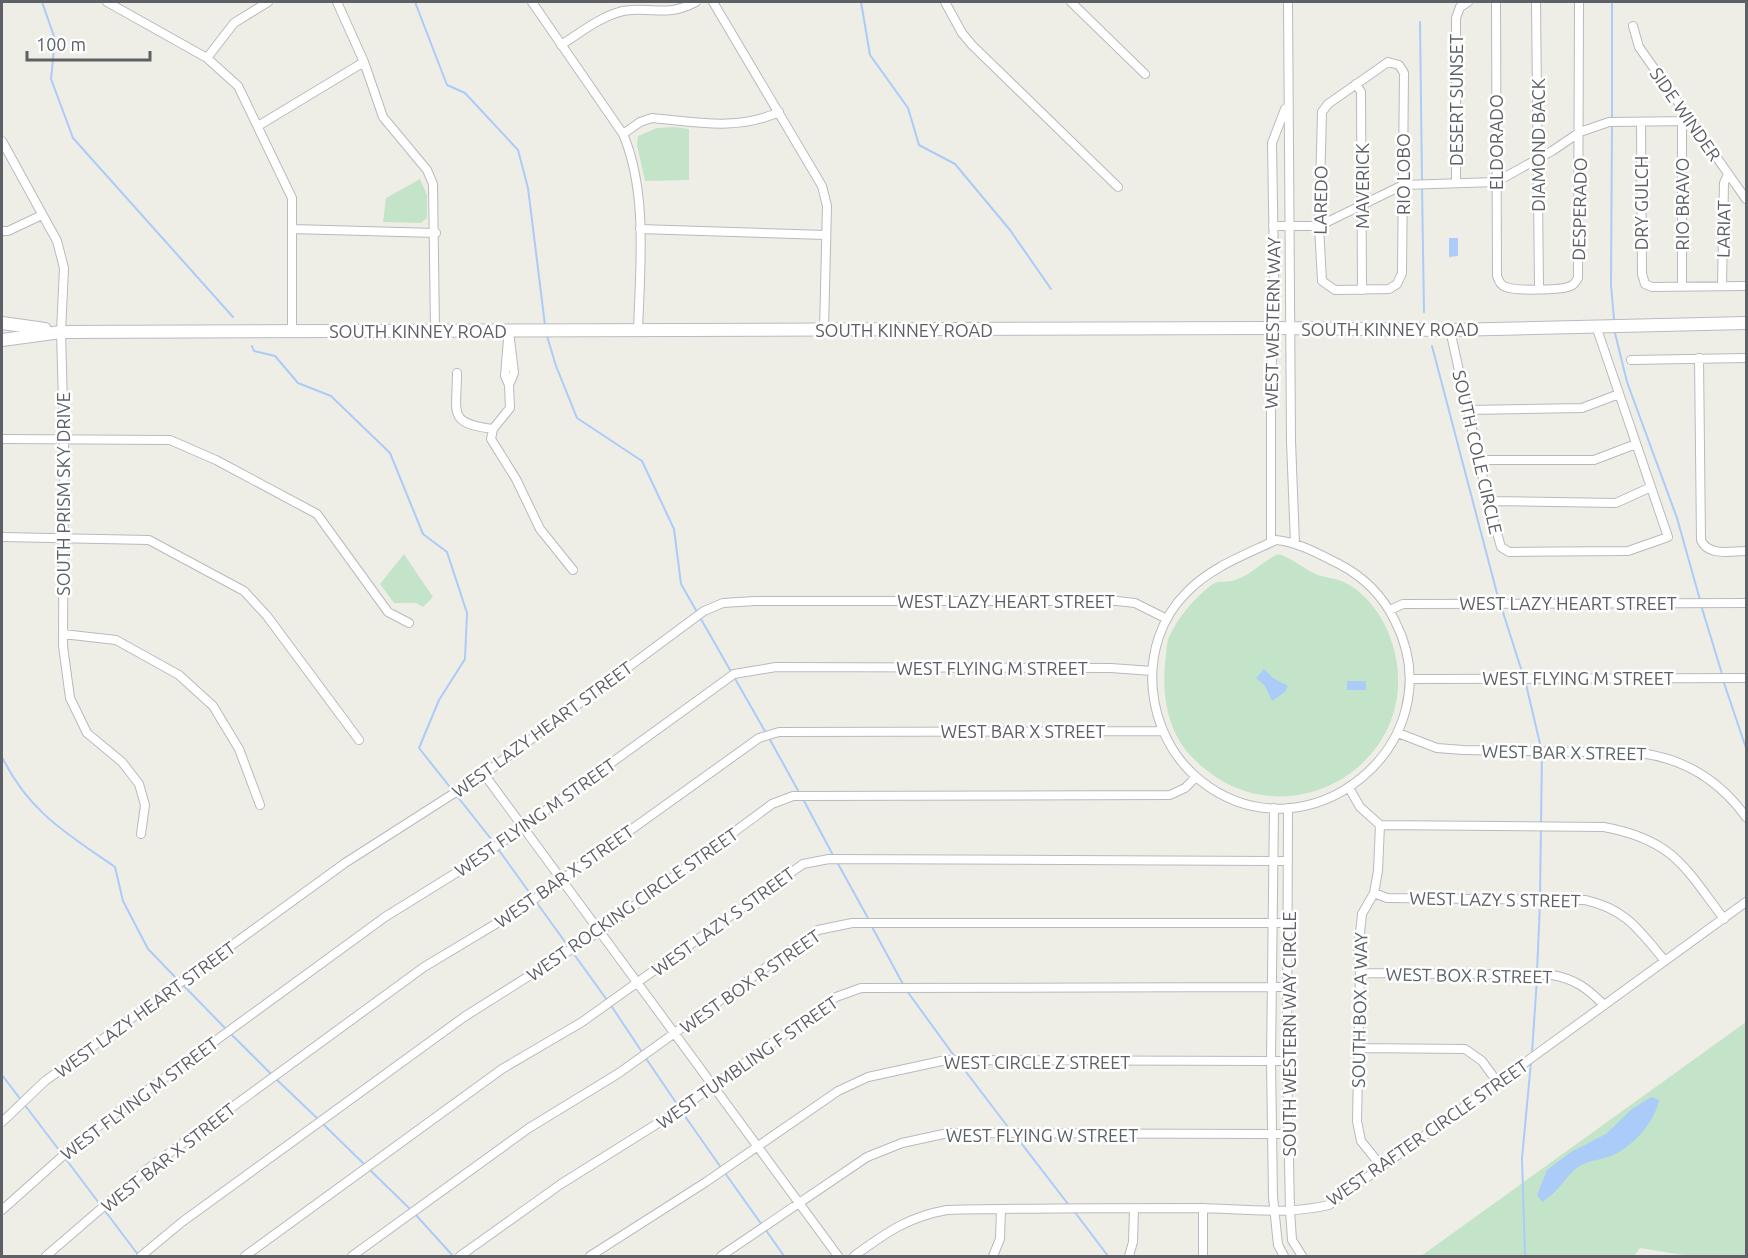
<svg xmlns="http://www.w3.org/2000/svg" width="1748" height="1258" font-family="Ubuntu,sans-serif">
<rect width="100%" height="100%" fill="#efeee6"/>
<path fill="#c4e4c9" d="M675,127l14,2v51l-44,1 -8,-36 1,-9 19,-8z
M420,179l7,16v23l-6,5 -38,-1 3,-24z
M404,554l29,43 -10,10 -7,-4h-22l-14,-19z
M1278,554c15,4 25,15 40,21 8,3 18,3 26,7 20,10 36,30 44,50 51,123 -101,221 -194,127 -26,-25 -32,-61 -29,-96 1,-7 1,-16 3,-23 8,-21 27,-43 45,-56 7,-4 15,-1 22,-4 16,-5 28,-19 43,-26z
M1746,1022v234h-56l-50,-8 -6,8h-213z"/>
<path fill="#abcbf9" d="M1449,238h9v18l-9,1z
M1264,669l9,9 15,8 -3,6 -13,9 -7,-15 -9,-8z
M1347,681h19v9h-19z
M1651,1097l8,3c-4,21 -25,46 -46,55 -11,5 -25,5 -35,12 -14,11 -20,26 -36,35l-5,-7 10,-25 24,-18 35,-18 26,-25z"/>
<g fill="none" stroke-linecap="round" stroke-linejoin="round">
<path stroke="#abcbf9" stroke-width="2" d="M42,2l13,37 -4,40 22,59 160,179
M415,2l32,83 18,8 53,57 10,38 17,137
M861,2l9,53 38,53 11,37 36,19 55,66 41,59
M1420,22l2,159
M1612,118v-116
M1612,124l-1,161 3,34
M1422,186l2,126
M1615,333l12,49 50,136 23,82
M547,336l9,30 21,52 65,43 32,68 7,55 85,149
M252,346l2,5 21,5 23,27 33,13 59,57 33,81 24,18 20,61 -2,46 -26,41 -20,48 76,96
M1432,346l67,255
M1701,605l21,69
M1501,606l22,69
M1525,680l16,68
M1723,680l23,68
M769,738l31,56
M2,757c27,55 64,76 113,110l8,34 25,48 30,31
M803,799l31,58
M498,849l109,151
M837,862l32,58
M1540,897l2,-144
M871,925l33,61
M1537,972l3,-69
M182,984l44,45
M907,991l48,66
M610,1004l32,48
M230,1033l41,41
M1532,1053l5,-75
M645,1057l34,50
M960,1064l51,67
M2,1075l60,79
M275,1078l44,42
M682,1112l40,57
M323,1124l43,42
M1015,1135l53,69
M65,1158l74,98
M370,1170l41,40
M725,1173l37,52
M1074,1211l34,45
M415,1214l38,42
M765,1229l19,27
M1525,1256l-3,-98 9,-96"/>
<defs>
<path id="street" d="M107,2l100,56 31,28 54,112v133
M337,2l27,60 19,55 44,53 6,14 2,146
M532,2l91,132c25,58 17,134 15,197
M713,2l109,184 5,20 -3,125
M945,2l17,31 10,12 146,142
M1071,2l74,72
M1288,2l3,439 4,103
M1496,2l1,274c2,5 3,9 9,11 9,4 52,3 62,0 6,-2 7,-4 10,-9l1,-276
M1536,2l3,286
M1633,26l6,21 107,152
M561,45c19,-12 40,-29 62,-34 30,-5 42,7 73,-9
M207,58l27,-35 34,-21
M1388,62l11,3 5,8 -2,200 -5,11 -8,5 -54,1 -13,-9 -3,-55 3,-114 6,-8z
M1356,84l5,8 1,198
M1682,121v165
M1641,122l1,152 3,10 7,3 94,-1
M258,126l106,-64
M623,134l17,-12 12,-4c45,4 85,13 127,-6
M2,141l55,100 7,27 -3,64 3,108 -1,206 7,52 17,35 35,29 17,22 6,21 -4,29
M1456,183v-165l4,-11 8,-5
M1273,226h46l84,-41 93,-3 56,-31 28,-19 29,-10 81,-1
M292,229l144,4
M640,229l186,6
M2,231h6l34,-16
M1722,285l2,-102 4,-9
M1450,330l38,171 13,46 8,5 119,-1 40,-14 -72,-211
M509,331l5,42 -5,12 1,23 -17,21 -2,10 25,40 24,50 33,41
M508,339l-3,37 4,9
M1699,358l2,182c7,17 30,11 45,11
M1631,360l115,-2
M457,373c0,41 -10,50 36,56
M1466,410l116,-2 37,-14
M2,439l168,1 46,20 101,54 71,98 21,11
M1478,460h116l42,-16
M1488,501l128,2 35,-16
M2,537l147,3 95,51 23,25 92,124
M1276,540c22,2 43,14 63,24 25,13 44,32 56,57 62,121 -87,244 -194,160 -57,-45 -67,-137 -14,-189 24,-25 58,-37 89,-52z
M1271,542v-171l4,-43 -3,-185 13,-34
M1390,610l13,-6 343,-1
M63,634l53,6 63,35 34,31 26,43 21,56
M1410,679l336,-1
M1398,733l39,15 26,2 178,3c44,6 79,28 105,64
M484,774l354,482
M1349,788l11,19 20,18 -2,46 -4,22 -12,21 -4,38 2,21 -3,148 4,20 21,26
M1274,808l-3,253 2,136 5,48 6,11
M1288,808l-1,255 3,147 2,30 10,16
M1380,825l224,2c69,13 80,39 120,92
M1374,893l13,5 198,2c41,9 54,30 80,61
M1360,973l192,2c23,4 35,13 52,30
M1359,1048l106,1 17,12 16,22
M2,1122l43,-41 300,-218 139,-89 220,-163 19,-8 32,-2h362l18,2 32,16
M2,1210l83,-74 300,-219 95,-59 254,-184 42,-7 335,1 41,3
M46,1256l100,-86 278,-203 95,-57 240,-172 20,-6 383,-1
M141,1256l41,-34 282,-205 136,-86 172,-127 21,-8 377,-1 15,-7 11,-11
M245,1256l257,-187 80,-47 221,-158 26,-5 459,2
M352,1256l177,-128 90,-55 199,-143 34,-7h436
M460,1256l101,-72 118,-74 157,-113 25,-9 427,-1
M590,1256l116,-74 132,-91 30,-14 78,-17 341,1
M721,1256l146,-99 35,-14 46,-10 341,1
M854,1256c32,-23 53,-39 93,-46 85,-2 169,-2 254,-2 42,1 86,7 128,-3l417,-303
M993,1256l7,-17 1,-30
M1129,1256l4,-14 1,-33
M1203,1256v-48"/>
<path id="secondary" d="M2,323l43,6
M2,340l59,-8 1214,-4 175,2 296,-7"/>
</defs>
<use href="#street" stroke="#b8babe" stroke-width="10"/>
<use href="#secondary" stroke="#b9bbc0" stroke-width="14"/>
<use href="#street" stroke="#fff" stroke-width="8"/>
<use href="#secondary" stroke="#fff" stroke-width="12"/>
</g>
<g text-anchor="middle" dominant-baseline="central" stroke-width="5" stroke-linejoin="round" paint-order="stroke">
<g font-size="18" fill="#5d6065" stroke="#fff">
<text transform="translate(1456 100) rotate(-90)">DESERT SUNSET</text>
<text transform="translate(1686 114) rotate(55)">SIDE WINDER</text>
<text transform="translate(1496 142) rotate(-90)">ELDORADO</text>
<text transform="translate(1538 145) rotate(-90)">DIAMOND BACK</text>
<text transform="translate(1403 174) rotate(-90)">RIO LOBO</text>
<text transform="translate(1362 186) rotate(-90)">MAVERICK</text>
<text transform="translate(1320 200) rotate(-89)">LAREDO</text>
<text transform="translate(1641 203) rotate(-90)">DRY GULCH</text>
<text transform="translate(1682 204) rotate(-90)">RIO BRAVO</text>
<text transform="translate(1579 209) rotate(-89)">DESPERADO</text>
<text transform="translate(1723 229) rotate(-89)">LARIAT</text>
<text transform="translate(1272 323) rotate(-89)">WEST WESTERN WAY</text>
<text x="1390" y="329">SOUTH KINNEY ROAD</text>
<text x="904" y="330">SOUTH KINNEY ROAD</text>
<text x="418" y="331">SOUTH KINNEY ROAD</text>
<text transform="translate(1478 452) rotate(77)">SOUTH COLE CIRCLE</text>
<text transform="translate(63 494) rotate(-90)">SOUTH PRISM SKY DRIVE</text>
<text x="1006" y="601">WEST LAZY HEART STREET</text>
<text x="1568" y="603">WEST LAZY HEART STREET</text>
<text x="992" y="668">WEST FLYING M STREET</text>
<text x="1578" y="678">WEST FLYING M STREET</text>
<text transform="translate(542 729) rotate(-36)">WEST LAZY HEART STREET</text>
<text x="1023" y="731">WEST BAR X STREET</text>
<text transform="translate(1564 752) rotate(1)">WEST BAR X STREET</text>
<text transform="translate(535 817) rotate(-35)">WEST FLYING M STREET</text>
<text transform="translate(564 876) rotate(-35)">WEST BAR X STREET</text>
<text transform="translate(1495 899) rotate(1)">WEST LAZY S STREET</text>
<text transform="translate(632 904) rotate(-35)">WEST ROCKING CIRCLE STREET</text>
<text transform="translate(723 921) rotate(-36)">WEST LAZY S STREET</text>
<text transform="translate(1469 975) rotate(1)">WEST BOX R STREET</text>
<text transform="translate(750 981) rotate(-35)">WEST BOX R STREET</text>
<text transform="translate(145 1009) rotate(-36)">WEST LAZY HEART STREET</text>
<text transform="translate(1359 1010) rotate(-89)">SOUTH BOX A WAY</text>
<text transform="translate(1289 1034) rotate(-90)">SOUTH WESTERN WAY CIRCLE</text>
<text transform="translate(747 1062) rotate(-35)">WEST TUMBLING F STREET</text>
<text x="1037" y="1062">WEST CIRCLE Z STREET</text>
<text transform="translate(139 1098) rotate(-37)">WEST FLYING M STREET</text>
<text transform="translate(1427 1132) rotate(-35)">WEST RAFTER CIRCLE STREET</text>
<text x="1042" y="1135">WEST FLYING W STREET</text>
<text transform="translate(168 1157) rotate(-38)">WEST BAR X STREET</text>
</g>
</g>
<rect width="1748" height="1258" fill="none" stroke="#5d6065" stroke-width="6"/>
<path d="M27 51v9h123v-9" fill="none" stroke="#5d6065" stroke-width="3"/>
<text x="36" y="51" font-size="18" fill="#5d6065" stroke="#ffffff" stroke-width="4.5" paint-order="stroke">100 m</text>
</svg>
